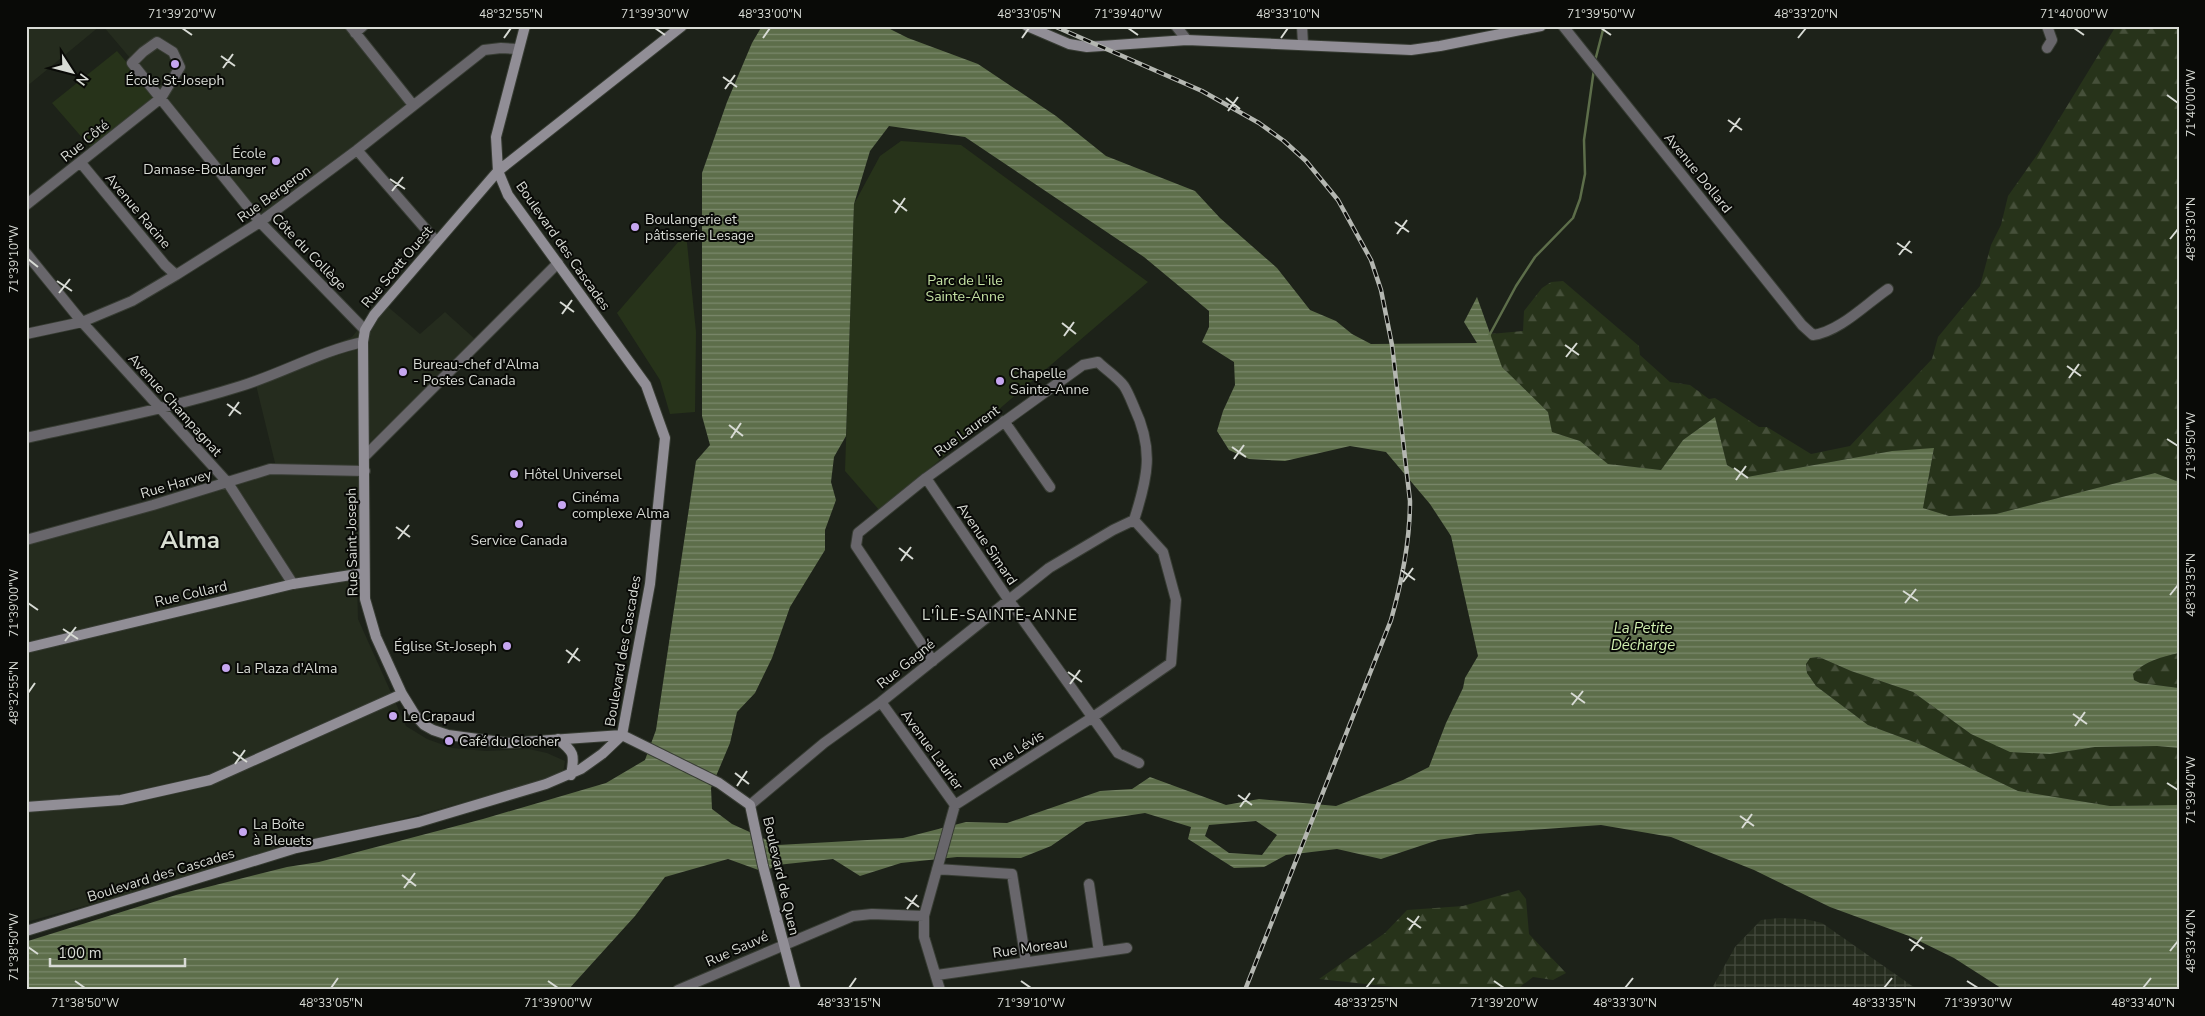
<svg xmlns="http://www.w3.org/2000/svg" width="2205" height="1016" font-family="'Nunito Sans',sans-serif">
<defs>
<pattern id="industrial-grid" width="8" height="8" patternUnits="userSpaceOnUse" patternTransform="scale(1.25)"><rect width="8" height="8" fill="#252c1e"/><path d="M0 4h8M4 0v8" fill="none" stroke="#444a3e"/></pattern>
<pattern id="forest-firs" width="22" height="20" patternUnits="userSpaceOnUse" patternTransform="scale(1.25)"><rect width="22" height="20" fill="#27331a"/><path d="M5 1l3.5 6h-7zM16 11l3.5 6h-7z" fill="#46503a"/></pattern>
<pattern id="water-rules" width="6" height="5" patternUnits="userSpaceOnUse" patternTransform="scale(1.25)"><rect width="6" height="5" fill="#5d6e4a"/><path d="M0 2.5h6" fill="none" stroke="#7b896c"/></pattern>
</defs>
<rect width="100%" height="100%" fill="#1d2219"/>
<path fill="#252c1e" d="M26,26h74l-74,61z
M103,26h246l64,79 -153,113 -92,-115z
M381,301l39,33 25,-22 31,28 -115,111 -4,133 1,35 48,107 21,13 25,9 34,3 43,-2 18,4 18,8 -2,12 -10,5 -527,144v-378l251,-73 -23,-94 98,-40z"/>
<path fill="url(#industrial-grid)" d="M1779,918l26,1 17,4 96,67h-207l24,-43 26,-27z"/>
<path fill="url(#forest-firs)" d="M2116,26h63v456l-24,-9 -159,41 -47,2 -26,-8 11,-59 -42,2 -145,26 -20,-12 -12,-48 -32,23 -22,30 -53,-6 -28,-23 -28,-9 -4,-20 -46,-45 -12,-33 33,-3 1,-20 18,-23 9,-6 12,-1 76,65 1,9 30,27 20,3 19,14 6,-1 44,29h8l44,27 39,-8 82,-87 6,-22 42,-51 11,-41 10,-20 7,-29 31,-44z
M2179,653v35l-39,-5 -6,-3 -1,-6c12,-13 28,-17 46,-21z
M1819,657l32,14 62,21 58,42 79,20 45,-7 62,-1 22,2v57l-69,1 -92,-15 -96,-46 -54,-20 -52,-39 -9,-13 -1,-9 4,-6z
M1519,890l7,9 3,35 37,39 -13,7 -20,-3 -17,13h-94l-103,-11 66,-46 22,-23 56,-4z"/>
<path fill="#27331a" d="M117,51l40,47 -65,51 -40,-46z
M901,141l60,4 187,137 -268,229 -35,-40 9,-267 26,-48z
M686,233l10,99 -1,80 -25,2 -10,-34 -43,-67z"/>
<path fill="url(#water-rules)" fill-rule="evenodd" d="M762,26h122l24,12 70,26 78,52 50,40 89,35 25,27 57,50 33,42 26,11 16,13 19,10 106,-1 -13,-21 13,-25 25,70 46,45 4,20 28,9 28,23 53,6 22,-30 32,-23 12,48 20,12 145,-26 42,-3 -11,60 26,8 47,-2 159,-41 24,9v171c-18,4 -34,8 -46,21l1,6 6,3 39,5v60l-22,-2 -62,1 -45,7 -40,-2 -39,-18 -58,-42 -62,-21 -32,-14 -9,1 -4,6 1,9 9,13 52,39 54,20 96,46 92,15 69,-1v185h-175l-50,-32 -45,-22 -79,-29 -76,-37 -83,-33 -70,-12 -125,9 -38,6 -57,19 -44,-10 -51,6 -22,12 -30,1 -46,-29 3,-12 -46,-14 -59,9 -35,24 -30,12 -64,-1 -56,6 -41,13 -27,-17 -56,6 -13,7 -36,-13 -63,18 -30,39 -67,74h-542l2,-49 148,-46 111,-28 32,-5 164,-43 123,-36 39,-23 11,-30 40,-269 14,-16 -8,-29v-243l25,-71 25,-59zM889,126l76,11 179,120 65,54v16l-7,15 32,20 1,23 -12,26 -6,20 12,19 20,9 36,2 65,-15 36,6 44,52 21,32 27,120 -13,22 -2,10 -17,35 -17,44 -26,13 -67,26 -77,-7 -33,6 -76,-28 -18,12 -32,2 -93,32 -41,-1 -63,16 -125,7 -46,-21 -20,-15 -1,-21 19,-45 7,-31 18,-19 17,-35 18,-51 35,-57v-20l11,-30 -5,-18 3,-25 12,-21 8,-232 16,-53zM1256,821l21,14 -15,20 -33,-2 -24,-17 4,-11z"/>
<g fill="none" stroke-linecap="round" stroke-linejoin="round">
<path stroke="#5d6e4a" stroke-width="2.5" d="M1595,61l9,-35
M1489,336l27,-50 19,-29 38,-39 7,-19 5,-25 -1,-34 10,-71"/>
<defs>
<path id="street" d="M350,26l63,79
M1176,26l11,14
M1302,26l1,18
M1563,26l239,299 11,10c26,-3 53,-31 75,-46
M355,33l8,-7
M2047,48l5,-8 -5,-14
M357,150l79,91
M81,163l84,102 11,10
M26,205l135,-107 19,-31 -7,-15 -16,-10 -14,10 -11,11 128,159 105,108
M26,253l56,69 146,161 65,101
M26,334l56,-12 50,-21 44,-26 84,-53 97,-72 127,-100 17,-2 17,1
M1004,421l46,66
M26,438c72,-16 145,-30 215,-52 42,-13 80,-35 122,-44
M365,456l193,-193
M926,478l82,121 110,154 21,10
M26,540l127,-35 117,-36 95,2
M933,661l-77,-115 2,-13 68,-55 157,-113 15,-3c8,8 19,15 26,24 4,6 7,14 10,21 20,42 14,70 0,113l29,32 13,48 -5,63 -78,54 -138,88
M881,702l74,103 -31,111v21l16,53
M750,805l74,-62 57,-41 168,-134 64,-38 21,-10
M937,869l75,5 14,88
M1089,884l10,68
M937,975l190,-27
M678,990l175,-74 19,-2 52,2"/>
<path id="secondary" d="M682,26l-184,145 -124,144 -9,15 -2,12 2,257 11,38 26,57 13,21 9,10 9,5 15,5 60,8 114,-8 97,48 31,22 13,61 33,124
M1027,26l42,18 18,3 100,-7 224,10 29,-4 101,-20
M26,648l267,-64 71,-11
M558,739c16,13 17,15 13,36
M26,807l95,-7 89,-20 192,-86
M26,931l270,-83 123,-26 127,-38 35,-15 21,-15 20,-19 28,-151 15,-146 -19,-53 -138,-190 -10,-24 -2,-34 29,-111"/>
</defs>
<use href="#street" stroke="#373c33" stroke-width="12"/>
<use href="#secondary" stroke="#373c33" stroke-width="12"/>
<use href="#street" stroke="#68666b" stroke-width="10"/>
<use href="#secondary" stroke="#918e96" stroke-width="10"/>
<defs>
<path id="rail" d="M1054,26l148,65 57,32 25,18 22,20 32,39 33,60 10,30 11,55 18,156c0,42 -8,80 -19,119l-146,370"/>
</defs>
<use href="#rail" stroke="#b4b7b1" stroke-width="4.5"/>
<use href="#rail" stroke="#090a07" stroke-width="2.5" stroke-dasharray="8" stroke-linecap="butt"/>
</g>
<path fill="none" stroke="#d8dbd5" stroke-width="2" d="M182,28l10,7M655,28l10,7M1128,28l10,7M1601,28l10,7M2074,28l10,7M504,38l7,-10M763,38l7,-10M1022,38l7,-10M1281,38l7,-10M1798,38l8,-10M221,56l14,10M223,68l10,-14M723,77l14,10M725,89l10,-14M2167,95l11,8M1226,98l14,11M1228,111l10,-14M1728,120l14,10M1730,132l10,-14M390,179l15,10M392,191l11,-14M893,200l14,11M895,213l10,-15M1395,222l14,10M1397,234l10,-14M2170,239l8,-10M1897,243l15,10M1899,255l11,-14M28,259l10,8M57,281l15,10M59,293l11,-14M560,302l14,10M562,314l10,-14M1062,323l14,11M1064,336l10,-14M1565,345l14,10M1566,357l11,-14M2067,366l14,10M2069,378l10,-14M227,404l14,10M229,416l10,-14M729,425l14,11M731,438l10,-15M2167,439l11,7M1232,447l14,10M1234,459l10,-14M1734,468l14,10M1736,480l10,-14M396,527l14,10M398,539l11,-14M899,548l14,11M901,561l10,-14M1401,570l14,10M1403,582l10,-14M1903,591l15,10M2170,595l8,-10M28,603l10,7M1905,603l11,-14M63,629l15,10M65,641l11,-14M566,650l14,11M568,663l10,-15M1068,672l14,10M1070,684l10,-14M28,693l7,-10M1571,693l14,10M1572,705l11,-14M2073,714l14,10M2075,726l10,-14M233,752l14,10M235,764l10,-14M735,773l14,11M2167,783l11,7M737,786l10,-15M1238,795l14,10M1240,807l10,-14M1740,816l14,10M1742,828l10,-14M402,875l14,11M404,888l11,-15M905,897l14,10M907,909l10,-14M1407,918l14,10M1409,930l10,-14M1909,939l15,10M28,947l10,7M1911,951l11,-14M2170,951l8,-10M75,981l10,7M548,981l10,7M1021,981l10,7M1494,981l10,7M1967,981l11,7M331,988l7,-10M849,988l7,-10M1366,988l8,-10M1625,988l8,-10M1884,988l8,-10M2143,988l8,-10"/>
<g fill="#c6a6f0" stroke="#090a07" stroke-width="2">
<circle cx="175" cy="64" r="5"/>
<circle cx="276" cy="161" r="5"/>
<circle cx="635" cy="227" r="5"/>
<circle cx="403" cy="372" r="5"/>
<circle cx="1000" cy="381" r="5"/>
<circle cx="514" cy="474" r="5"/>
<circle cx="562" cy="505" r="5"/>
<circle cx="519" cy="524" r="5"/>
<circle cx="507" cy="646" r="5"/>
<circle cx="226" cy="668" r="5"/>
<circle cx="393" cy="716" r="5"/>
<circle cx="449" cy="741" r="5"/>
<circle cx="243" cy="832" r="5"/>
</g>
<g text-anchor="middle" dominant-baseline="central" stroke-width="4" stroke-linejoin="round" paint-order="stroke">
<g font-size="14" fill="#d8dbd5" stroke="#090a07" text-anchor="start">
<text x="175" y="80" text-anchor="middle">École St-Joseph</text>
<text x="266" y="153" text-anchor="end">École<tspan x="266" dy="16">Damase-Boulanger</tspan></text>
<text x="645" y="219">Boulangerie et<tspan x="645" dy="16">pâtisserie Lesage</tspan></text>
<text x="413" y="364">Bureau-chef d'Alma<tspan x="413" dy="16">- Postes Canada</tspan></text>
<text x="1010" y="373">Chapelle<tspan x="1010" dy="16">Sainte-Anne</tspan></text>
<text x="524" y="474">Hôtel Universel</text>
<text x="572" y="497">Cinéma<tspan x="572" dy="16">complexe Alma</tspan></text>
<text x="519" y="540" text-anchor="middle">Service Canada</text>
<text x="497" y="646" text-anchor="end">Église St-Joseph</text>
<text x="236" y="668">La Plaza d'Alma</text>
<text x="403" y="716">Le Crapaud</text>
<text x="459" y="741">Café du Clocher</text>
<text x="253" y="824">La Boîte<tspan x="253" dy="16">à Bleuets</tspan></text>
</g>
<g font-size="14" fill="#d8dbd5" stroke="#090a07">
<text transform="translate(85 141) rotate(-39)">Rue Côté</text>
<text transform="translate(1698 173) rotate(51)">Avenue Dollard</text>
<text transform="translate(274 194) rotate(-36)">Rue Bergeron</text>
<text transform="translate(138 211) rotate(50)">Avenue Racine</text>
<text transform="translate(563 246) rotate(55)">Boulevard des Cascades</text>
<text transform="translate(309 252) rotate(46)">Côte du Collège</text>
<text transform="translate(397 267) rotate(-50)">Rue Scott Ouest</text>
<text transform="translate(175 405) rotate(48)">Avenue Champagnat</text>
<text transform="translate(967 431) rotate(-36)">Rue Laurent</text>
<text transform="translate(176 484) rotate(-16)">Rue Harvey</text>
<text transform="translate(352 542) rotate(-91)">Rue Saint-Joseph</text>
<text transform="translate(987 544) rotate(56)">Avenue Simard</text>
<text transform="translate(191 594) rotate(-13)">Rue Collard</text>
<text transform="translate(623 651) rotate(-80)">Boulevard des Cascades</text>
<text transform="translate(906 664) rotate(-39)">Rue Gagné</text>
<text transform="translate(932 750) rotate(54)">Avenue Laurier</text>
<text transform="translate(1017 750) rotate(-32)">Rue Lévis</text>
<text transform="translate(161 875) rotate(-17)">Boulevard des Cascades</text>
<text transform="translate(781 876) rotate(77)">Boulevard de Quen</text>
<text transform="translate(1030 948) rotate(-8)">Rue Moreau</text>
<text transform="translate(737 949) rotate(-24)">Rue Sauvé</text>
</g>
<g font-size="14" fill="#c5e2a4" stroke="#090a07">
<text x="965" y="280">Parc de L'ile<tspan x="965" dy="16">Sainte-Anne</tspan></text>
</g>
<g font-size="15" letter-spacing="1" fill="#d8ded2" stroke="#090a07">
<text x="1000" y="615">L'ÎLE-SAINTE-ANNE</text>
</g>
<g font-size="15" font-style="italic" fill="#cfedaf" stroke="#090a07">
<text x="1643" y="628">La Petite<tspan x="1643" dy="17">Décharge</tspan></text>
</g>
<g font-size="24" font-weight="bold" fill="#d8ded2" stroke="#090a07">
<text x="190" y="540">Alma</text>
</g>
</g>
<rect width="2205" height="1016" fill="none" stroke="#090a07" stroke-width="55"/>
<g transform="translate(72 72) rotate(126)" stroke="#090a07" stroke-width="4" paint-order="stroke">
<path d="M0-4L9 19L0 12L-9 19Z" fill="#d8dbd5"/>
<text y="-8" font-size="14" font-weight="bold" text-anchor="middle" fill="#d8dbd5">N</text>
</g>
<path d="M50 958v8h135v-8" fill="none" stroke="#d8dbd5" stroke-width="2.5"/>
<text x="58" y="958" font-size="15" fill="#d8dbd5" stroke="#090a07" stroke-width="4" paint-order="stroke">100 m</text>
<rect x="28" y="28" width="2150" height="960" fill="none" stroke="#d8dbd5" stroke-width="2"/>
<g font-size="12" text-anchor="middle" fill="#d8dbd5">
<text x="182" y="18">71°39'20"W</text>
<text x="511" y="18">48°32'55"N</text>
<text x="655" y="18">71°39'30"W</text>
<text x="770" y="18">48°33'00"N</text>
<text x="1029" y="18">48°33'05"N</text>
<text x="1128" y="18">71°39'40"W</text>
<text x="1288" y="18">48°33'10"N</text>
<text x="1601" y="18">71°39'50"W</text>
<text x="1806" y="18">48°33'20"N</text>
<text x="2074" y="18">71°40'00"W</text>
<text transform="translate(2191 103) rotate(-90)" y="4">71°40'00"W</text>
<text transform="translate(2191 229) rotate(-90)" y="4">48°33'30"N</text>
<text transform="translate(14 259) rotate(-90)" y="4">71°39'10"W</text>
<text transform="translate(2191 446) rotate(-90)" y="4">71°39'50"W</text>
<text transform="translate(2191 585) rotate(-90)" y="4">48°33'35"N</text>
<text transform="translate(14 603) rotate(-90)" y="4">71°39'00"W</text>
<text transform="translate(14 693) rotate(-90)" y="4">48°32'55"N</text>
<text transform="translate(2191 790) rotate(-90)" y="4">71°39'40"W</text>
<text transform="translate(2191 941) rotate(-90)" y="4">48°33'40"N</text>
<text transform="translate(14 947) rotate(-90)" y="4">71°38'50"W</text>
<text x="85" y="1007">71°38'50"W</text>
<text x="331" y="1007">48°33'05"N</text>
<text x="558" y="1007">71°39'00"W</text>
<text x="849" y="1007">48°33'15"N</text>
<text x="1031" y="1007">71°39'10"W</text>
<text x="1366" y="1007">48°33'25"N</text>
<text x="1504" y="1007">71°39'20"W</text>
<text x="1625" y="1007">48°33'30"N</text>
<text x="1884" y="1007">48°33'35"N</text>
<text x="1978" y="1007">71°39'30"W</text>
<text x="2143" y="1007">48°33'40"N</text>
</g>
</svg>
